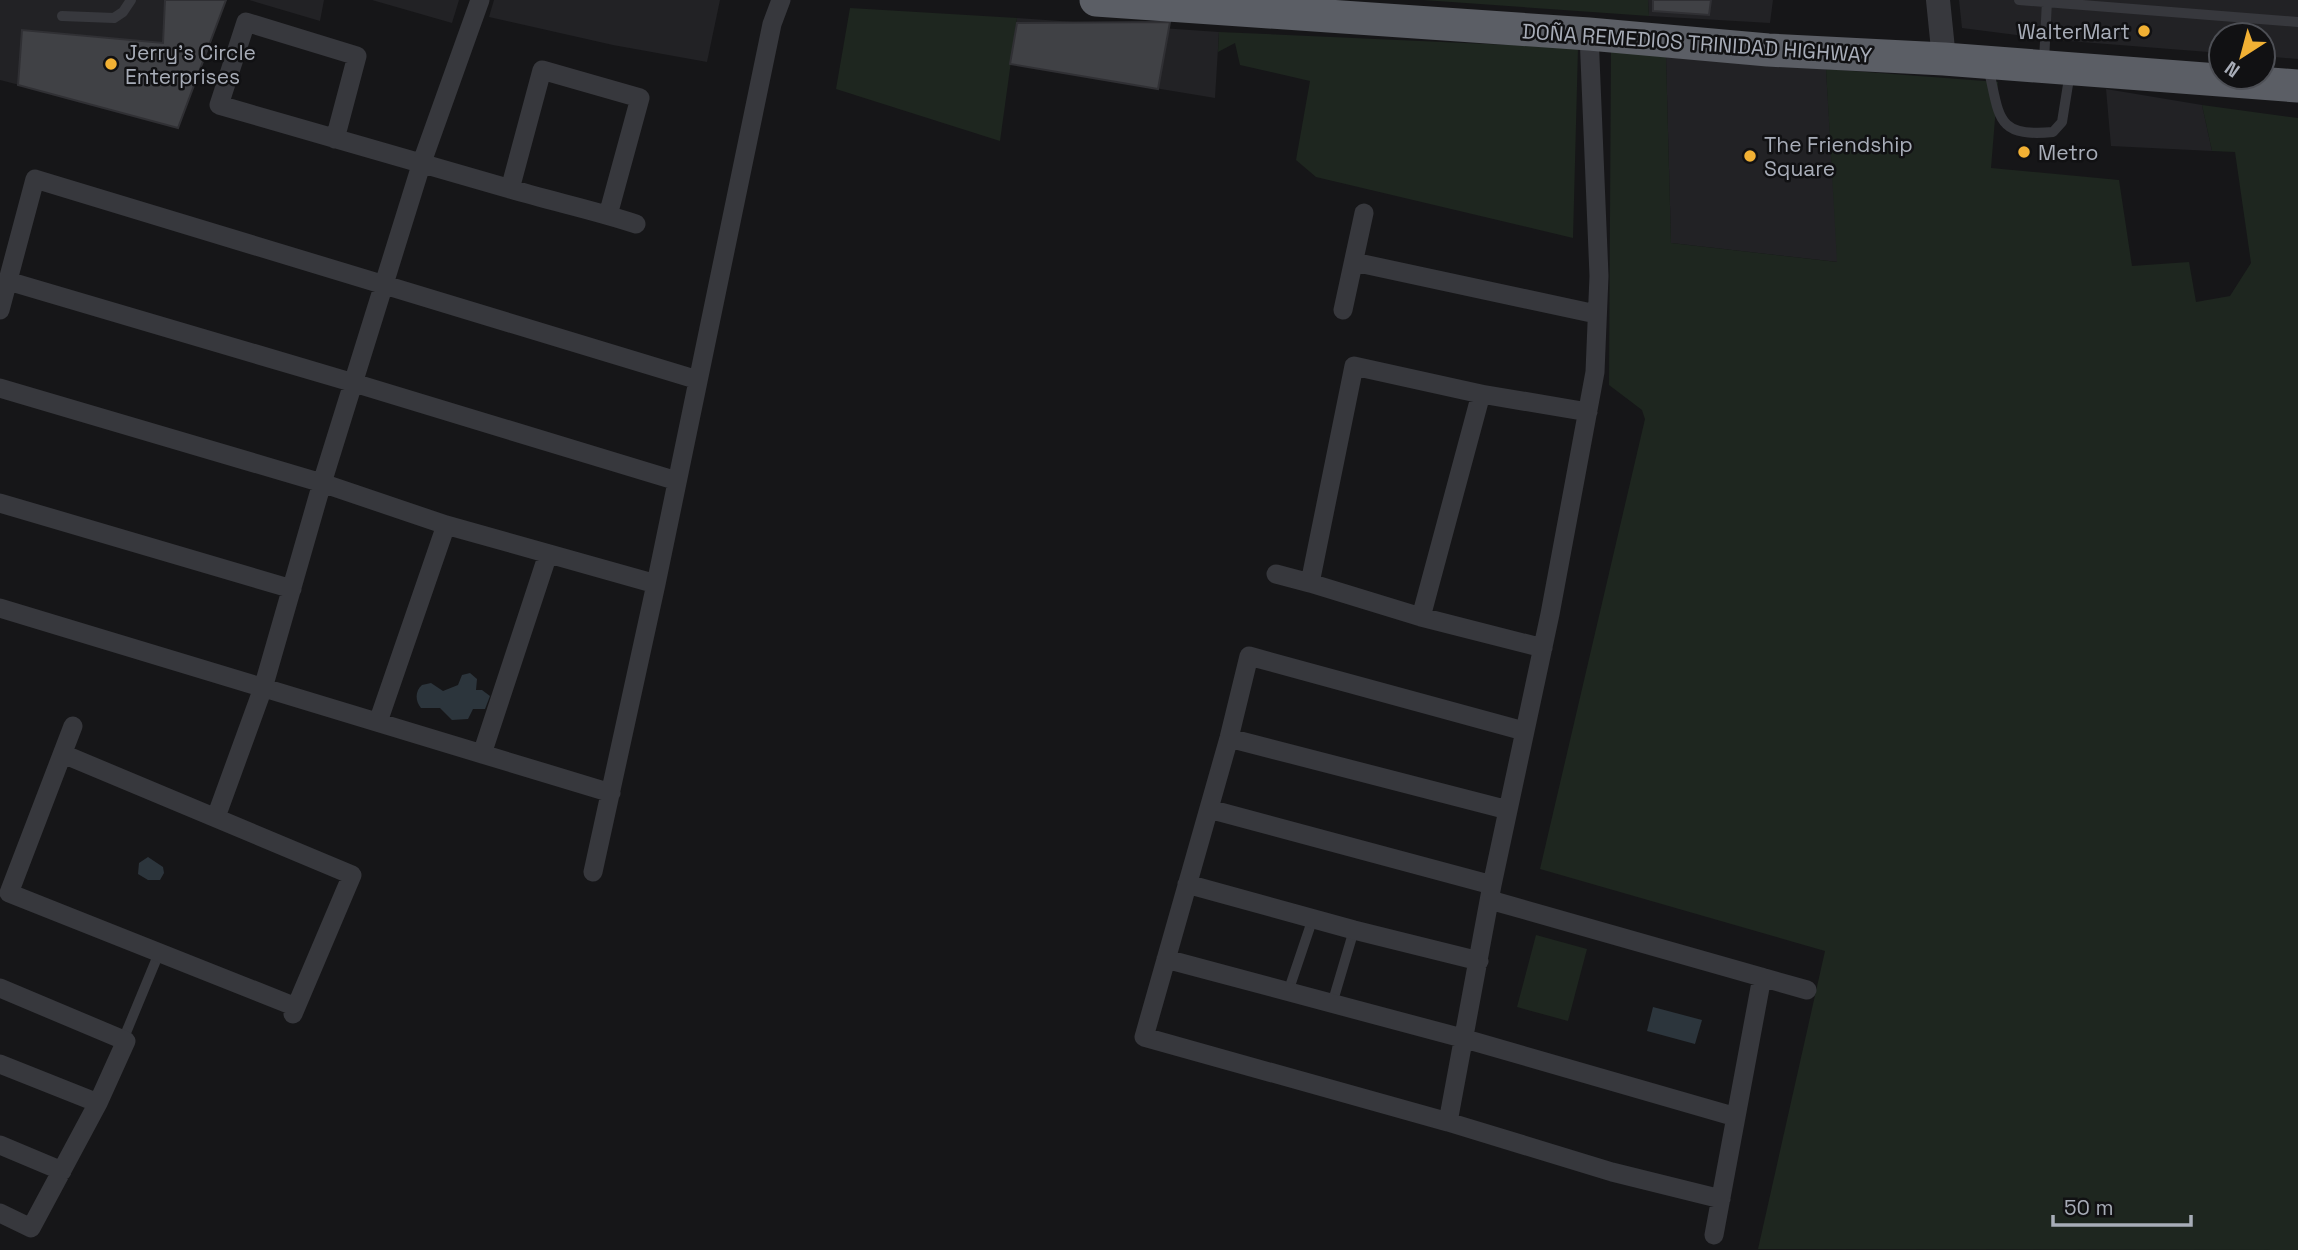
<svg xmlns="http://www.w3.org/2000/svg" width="2298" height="1250" font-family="'Space Grotesk',sans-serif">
<rect width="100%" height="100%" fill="#161618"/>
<path fill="#222225" d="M0,0h226l-47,126 -179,-46z
M249,0h75l-4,21z
M372,0h87l-7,23z
M494,0h226l-13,62 -94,-17 -124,-28z
M1648,0h125l-3,23 -121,-7z
M1959,0h339v59l-35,-3v-21h-42v18l-165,-13 -94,-12z
M1017,18l202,14 -4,66 -205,-34z
M1666,57l160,12 12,193 -167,-19z
M2106,89l96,16 10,46 -101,-5z"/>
<path fill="#1e261f" d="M1423,0h225l1,16z
M850,8l167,10 -17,123 -164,-52z
M1219,32l359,16 -5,190 -257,-61 -20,-17 14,-79 -70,-16 -5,-22 -17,9z
M1611,51l55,6 5,186 166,19 -11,-193 172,13 -7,86 128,12 13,86 57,-4 7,40 34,-6 21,-33 -16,-111 -23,-1 -10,-46 96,13v1132l-540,-1 67,-298 -285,-82 105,-450 -3,-9 -33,-25z
M1536,935l51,14 -19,72 -51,-14z"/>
<path fill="#2c353c" d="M470,673l7,6 -1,11h6l8,6 -5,13h-12l-5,10 -16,1 -12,-12h-19c-6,-7 -6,-17 1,-23l9,-2 12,8 15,-6 4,-10z
M148,857l15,10 1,6 -4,7h-12l-10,-6 1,-11z
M1653,1007l49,13 -7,24 -48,-13z"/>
<path fill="#404145" stroke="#303034" stroke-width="2" d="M165,0h61l-48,128 -160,-43 4,-55 141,13z
M1653,0h58l-2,15 -56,-4z
M1170,22l-12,67 -148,-25 7,-41z"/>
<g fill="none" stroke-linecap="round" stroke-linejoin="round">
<path stroke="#37383d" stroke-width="10" d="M2019,0l279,22
M62,16l52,2 9,-6 8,-12
M2044,62l3,-62
M1988,67c12,48 6,71 65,65l9,-10 8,-50
M1288,992l25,-74
M1332,1004l22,-74
M123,1040l36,-87"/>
<path stroke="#37383d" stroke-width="19" d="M335,139l22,-83 -111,-34 -27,83c96,28 192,55 288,83 43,13 87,22 129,36
M510,189l32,-119 98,28 -32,117
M1354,262l242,52
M8,281l346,102 323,98
M0,310l35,-131 663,201
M1343,310l21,-97
M0,388l322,95 124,42 210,59
M0,503l292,86
M1276,574l34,9
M0,608l611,185
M1421,617l60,-223
M1543,648l-122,-31 -111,-34 44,-217 127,28 107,18
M378,722l68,-197
M73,726l-64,167 287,114
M1524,731l-275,-75 -20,82 -85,299 304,85 164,50 109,27
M1229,738l279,72
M63,754l289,121 -59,139
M482,754l66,-200
M1209,809l283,76
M216,817l47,-129 59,-205 100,-321 58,-162
M593,872l63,-288 116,-560 9,-24
M1187,884l167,46 125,31
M1490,900l317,90
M1166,959l296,79 274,79
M0,988l126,53 -28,62 -67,125 -31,-15
M0,1064l98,39
M1448,1122l44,-237 58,-271 45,-242 4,-96 -10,-242
M0,1145l62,26
M1714,1235l48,-258"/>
<path stroke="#37383d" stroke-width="24" d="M1938,0l6,59"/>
<path stroke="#5b5e65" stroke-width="33" d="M1096,0l493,34 179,16 176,9 354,27"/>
</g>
<g fill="#f2b134" stroke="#111113" stroke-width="2.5">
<circle cx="2144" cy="31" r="7"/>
<circle cx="111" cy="64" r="7"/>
<circle cx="2024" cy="152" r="7"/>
<circle cx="1750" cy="156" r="7"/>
</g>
<g text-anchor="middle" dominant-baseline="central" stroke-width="5" stroke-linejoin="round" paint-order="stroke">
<g font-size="21" fill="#a8adb8" stroke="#111113" text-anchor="start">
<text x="2130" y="31" text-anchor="end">WalterMart</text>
<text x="125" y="52">Jerry's Circle<tspan x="125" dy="24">Enterprises</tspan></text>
<text x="1764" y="144">The Friendship<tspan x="1764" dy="24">Square</tspan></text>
<text x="2038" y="152">Metro</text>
</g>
<g font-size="21" fill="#a8adb8" stroke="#111113">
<text transform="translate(1697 43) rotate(4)">DOÑA REMEDIOS TRINIDAD HIGHWAY</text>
</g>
</g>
<g transform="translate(2242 56) rotate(216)"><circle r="33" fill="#111113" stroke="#4d4f55" stroke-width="2"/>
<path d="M0-5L12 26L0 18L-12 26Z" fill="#f2b134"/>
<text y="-10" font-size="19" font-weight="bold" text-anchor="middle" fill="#a8adb8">N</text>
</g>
<path d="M2053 1215v10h138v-10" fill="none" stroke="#a8adb8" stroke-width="3.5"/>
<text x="2064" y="1215" font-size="21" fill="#a8adb8" stroke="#111113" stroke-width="5" paint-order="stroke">50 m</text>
</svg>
